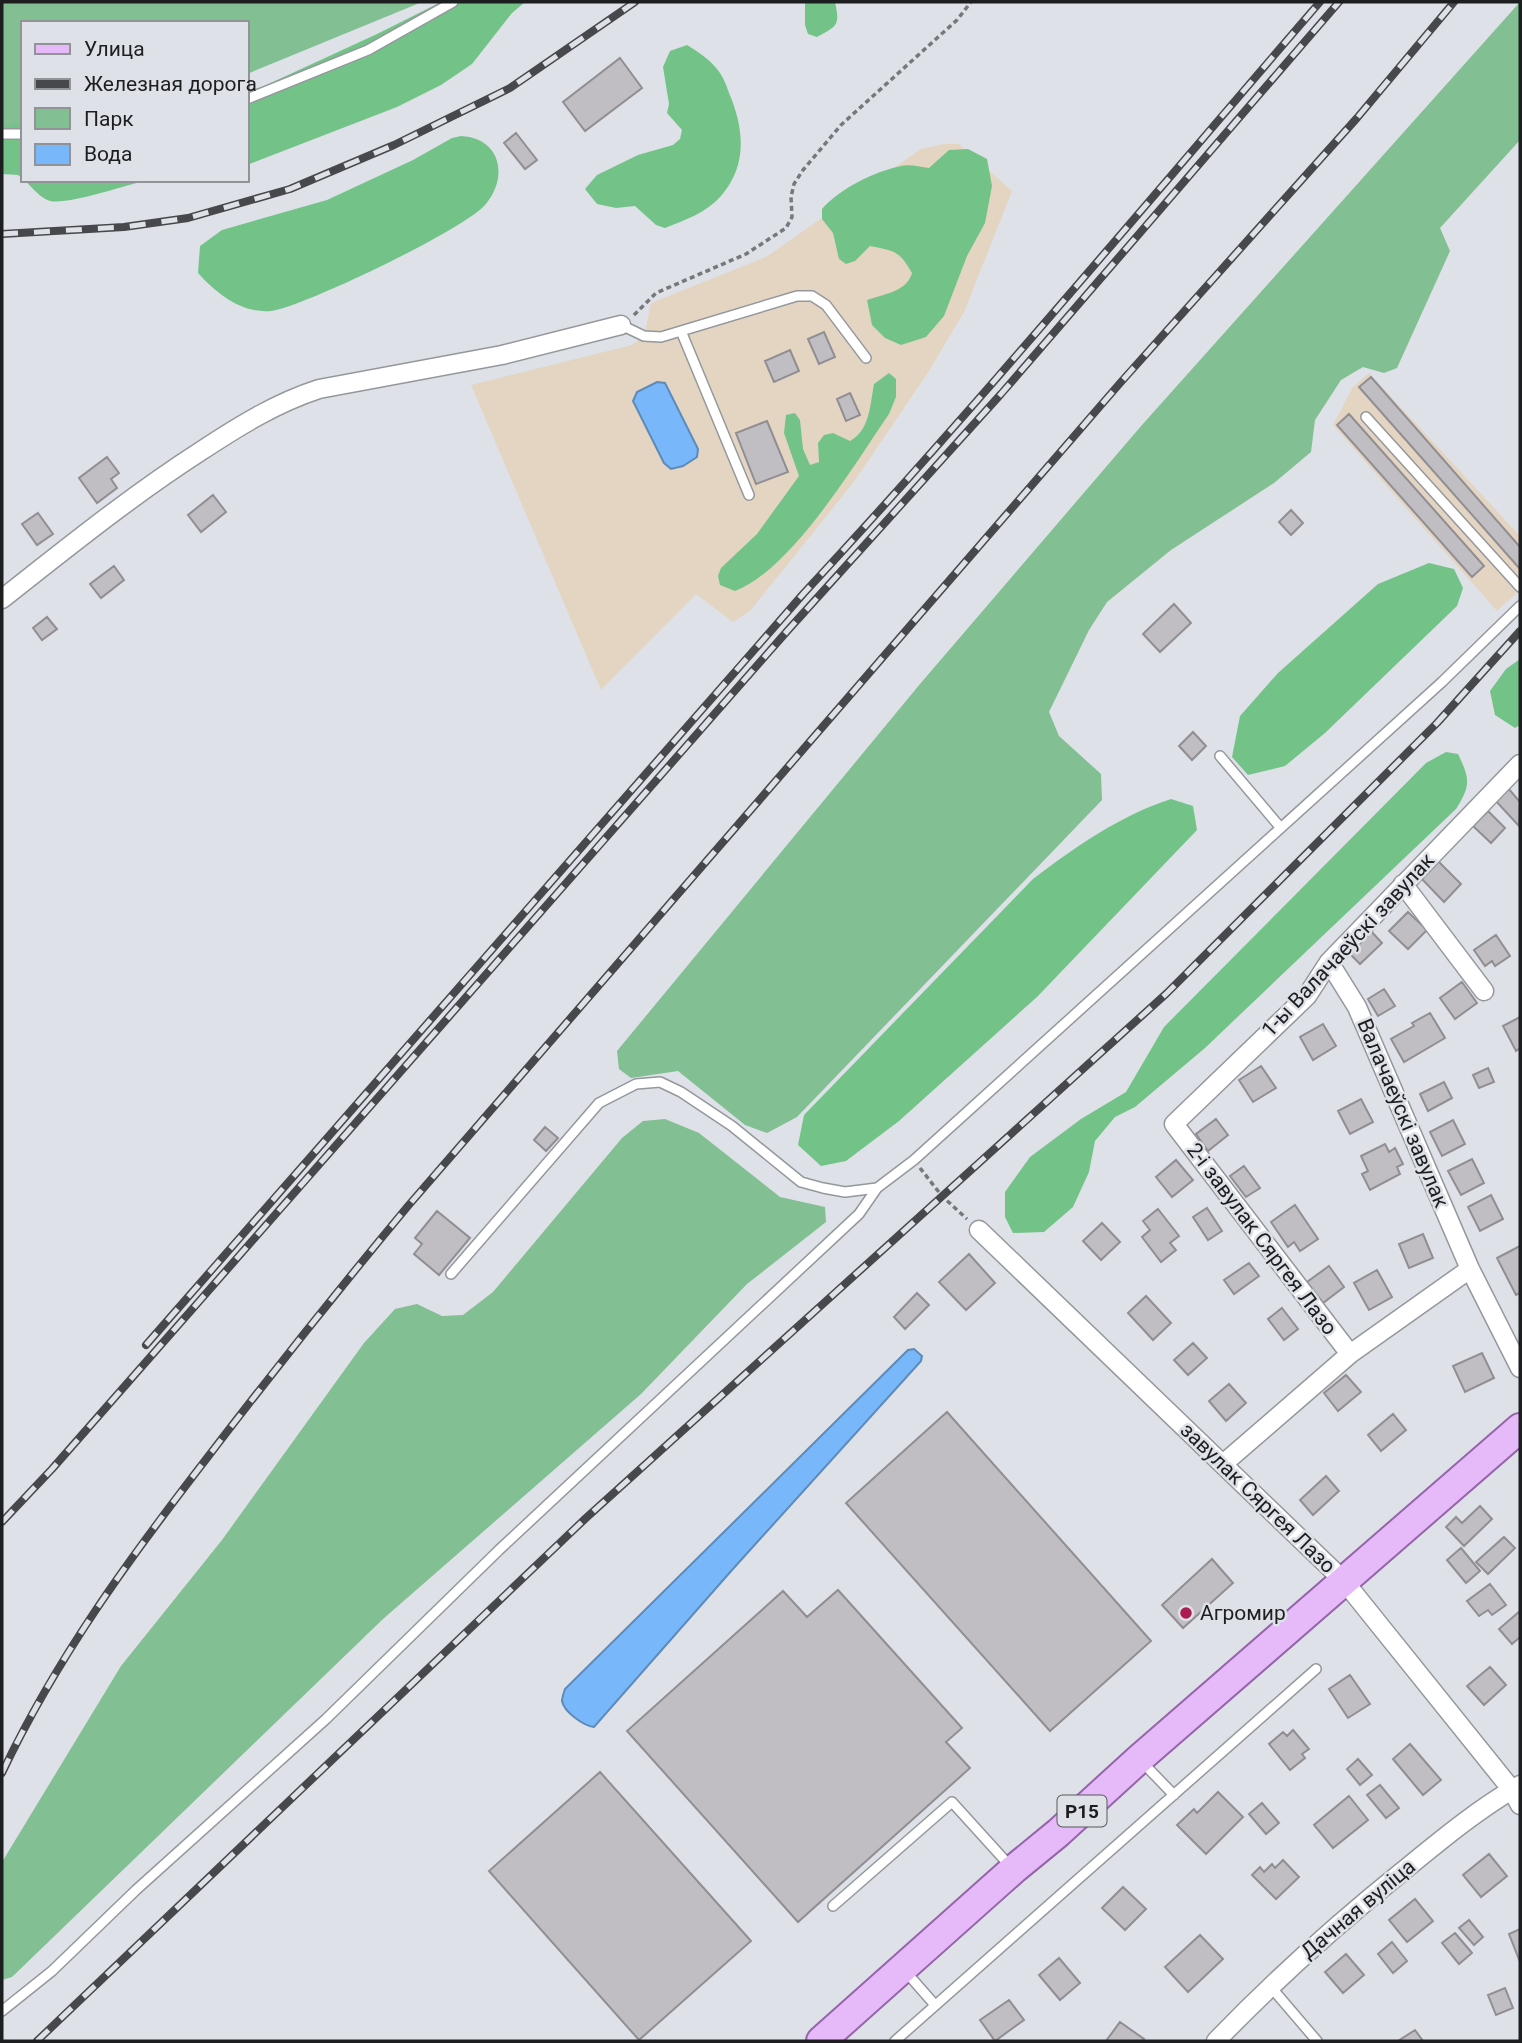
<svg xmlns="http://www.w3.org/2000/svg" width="1522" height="2043" font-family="Roboto,sans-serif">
<rect width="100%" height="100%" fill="#dee1e7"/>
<path fill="#e3d5c2" d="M944,144h15l53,47 -48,121 -37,62 -74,109 -103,128 -17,11 -37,-28 -95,96 -130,-305 161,-40 12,-9 7,-33 115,-46 155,-108z
M1369,373l151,163v54l-23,21 -164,-186 20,-38z"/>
<path fill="#82bf92" d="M2,2h420l-175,72v-51h-224v107l-21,4z
M1520,2v138l-80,88 10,23 -53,117 -13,5 -21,-6 -22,13 -26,40 -4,32 -37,31 -103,67 -64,52 -18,28 -40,82 10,24 42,38 1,26 -305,317 -30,16 -22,-8 -67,-54 -47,7 -12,-9 -2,-18 303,-367 222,-259z
M665,1119l34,14 81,64 45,10 1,15 -79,62 -106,110 -258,225 -371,358 -10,3v-118l119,-196 101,-126 142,-197 31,-34 22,-5 25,12 21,-1 30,-23 129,-154 21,-17z"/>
<path fill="#73c389" d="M441,2h84l-13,11 -40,51 -31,21 -44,22 -150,58v-74l15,-4 115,-53z
M805,2h30c5,23 3,24 -18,35l-9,-3 -3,-9z
M687,45c13,8 25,16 33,28 4,6 7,14 9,20 15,35 19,72 -8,103 -15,17 -36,24 -56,32l-9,-3 -21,-19 -19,2 -19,-4 -12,-15 12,-14 41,-20 35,-10 7,-6 2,-9 -15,-17 2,-9 -6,-37 7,-16z
M23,122v57l-5,-4 -16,-1v-45l10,-6z
M461,136c40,2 48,41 24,69 -20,24 -182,102 -214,106 -29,3 -55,-18 -73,-38l2,-27 22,-16 105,-30 86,-40 39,-22z
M968,149l19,10 5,27 -7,37 -18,33 -23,60 -18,21 -25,8 -16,-7 -13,-13 -5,-25c16,-6 40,-8 45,-27 -13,-23 -18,-22 -42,-27l-15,15 -9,3 -7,-5 -6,-26 -11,-14v-10c19,-21 51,-37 79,-43 8,-2 19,1 28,2l20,-18z
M24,180h124c-22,5 -80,25 -98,21 -10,-3 -18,-14 -26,-21z
M889,373l7,6v18l-7,17c-35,51 -97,155 -154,177l-15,-6 -2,-9 3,-8 36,-34 42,-58 -15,-43 2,-18 9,-2 5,7 3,29 7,16 9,-3 -1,-19 6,-8 9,-2 17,8c20,-11 20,-36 24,-57z
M1429,563l25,6 9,19 -6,18 -132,127 -40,33 -37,9 -16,-18 8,-41 38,-43 100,-89z
M1520,659v66l-5,3 -20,-13 -5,-24 16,-22z
M1446,752l12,2c12,25 13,31 -2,55l-251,239 -70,59 -20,10 -20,24 -6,31 -16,35 -29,25 -31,1 -8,-16v-25l25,-35 51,-38 45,-27 38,-65 262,-264z
M1171,799l22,7 4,24 -160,167 -138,124 -53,40 -25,5 -23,-21 6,-30 229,-236c42,-32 88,-64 138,-80z"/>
<path fill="#78b8fa" stroke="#5d8ab9" stroke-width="2" d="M657,382l8,1 33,66 -1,8 -14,9 -12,3 -7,-6 -31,-62 4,-9z
M914,1349l8,7 -1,5 -189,209 -138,157c-10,-1 -30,-15 -32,-26 0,-3 2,-9 3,-12l343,-339z"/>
<path fill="#c1bec3" stroke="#918e93" stroke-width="2" d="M620,58l22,30 -57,43 -22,-29z
M516,133l21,27 -12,9 -21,-26z
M824,332l11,25 -16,7 -11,-25z
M790,350l9,21 -25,11 -9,-21z
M1371,377l149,170v22l-161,-182z
M850,393l10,22 -14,6 -9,-22z
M1349,414l135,152 -12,11 -135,-152z
M767,421l21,51 -32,12 -20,-51z
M107,457l12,16 -8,6 6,9 -20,15 -18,-25z
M213,495l13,17 -25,20 -13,-17z
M1291,510l12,13 -12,12 -12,-13z
M38,513l15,21 -16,11 -15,-21z
M114,566l10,14 -23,18 -11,-14z
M1174,604l17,19 -31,29 -17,-18z
M47,617l10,12 -15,11 -9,-12z
M1193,732l13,14 -14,14 -13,-14z
M1508,788l12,14 -1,24 -24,-26z
M1488,811l17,17 -14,15 -18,-17z
M1437,860l24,24 -17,18 -24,-25z
M1408,912l19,18 -19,19 -19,-18z
M1369,929l13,14 -22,21 -13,-13z
M1496,935l14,21 -15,10 -3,-5 -7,5 -11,-16z
M1462,982l15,21 -22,16 -15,-21z
M1384,989l11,17 -17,10 -10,-17z
M1430,1013l15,25 -41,24 -13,-23 23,-13 -2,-3z
M1520,1017v31l-4,3 -13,-25z
M1323,1024l13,22 -23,14 -13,-23z
M1261,1066l15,22 -23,14 -14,-22z
M1488,1068l6,14 -15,6 -6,-13z
M1444,1082l8,16 -24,13 -8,-17z
M1361,1099l12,23 -23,12 -12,-23z
M1216,1119l12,16 -20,16 -12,-17z
M1453,1120l12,24 -23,12 -12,-24z
M545,1127l13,11 -12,13 -12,-11z
M1385,1144l4,8 6,-4 8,16 -6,3 3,7 -30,16 -8,-16 6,-3 -7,-15z
M1472,1159l12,24 -23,12 -13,-24z
M1176,1160l17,20 -21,17 -16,-20z
M1244,1166l16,22 -14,9 -16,-21z
M1491,1195l12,24 -23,12 -12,-24z
M1295,1205l23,34 -18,12 -6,-9 -6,5 -17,-25z
M1207,1208l15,23 -14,9 -15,-23z
M1158,1209l21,27 -9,7 6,7 -15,12 -19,-25 8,-7 -7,-9z
M437,1211l33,27 -31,37 -25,-21 8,-10 -7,-6z
M1102,1223l18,19 -19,18 -18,-19z
M1423,1234l10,24 -24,10 -10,-24z
M1520,1246v47l-4,2 -19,-37z
M969,1254l26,29 -29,27 -27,-28z
M1249,1263l10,13 -25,18 -10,-14z
M1329,1266l15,21 -21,16 -16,-21z
M1377,1270l15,27 -23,13 -15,-27z
M917,1293l12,12 -24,24 -11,-12z
M1146,1296l25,27 -18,17 -25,-27z
M1282,1308l16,21 -14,11 -16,-21z
M1193,1343l14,15 -19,17 -14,-15z
M1482,1353l12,25 -29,14 -12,-26z
M1346,1375l15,17 -23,19 -14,-18z
M1229,1384l17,19 -20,18 -17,-20z
M947,1412l204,229 -101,90 -204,-228z
M1393,1414l13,16 -25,21 -13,-16z
M1326,1476l13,15 -26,24 -13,-15z
M1480,1506l12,13 -28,27 -18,-19 10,-10 6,6z
M1504,1537l11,11 -27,26 -12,-12z
M1461,1548l19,23 -14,12 -19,-23z
M1212,1559l21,24 -50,45 -21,-23z
M1490,1584l16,21 -14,10 -4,-5 -9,6 -12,-15z
M838,1590l124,138 -16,14 24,26 -172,154 -171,-191 156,-140 24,26z
M1520,1611v26l-8,7 -13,-15z
M1490,1667l16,18 -22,20 -17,-19z
M1350,1675l20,29 -22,14 -19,-29z
M1293,1730l16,19 -7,5 3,4 -15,12 -21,-26 14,-12 4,4z
M1410,1744l31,36 -18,15 -30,-36z
M1358,1759l14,16 -12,10 -13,-16z
M600,1772l151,169 -112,99 -150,-169z
M1380,1785l19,23 -13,10 -19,-23z
M1218,1792l25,25 -37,37 -29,-29 17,-16 3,4z
M1349,1796l19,24 -35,28 -19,-23z
M1262,1803l17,20 -13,11 -17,-20z
M1489,1854l18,22 -26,21 -18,-22z
M1283,1860l16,17 -23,22 -24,-24 8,-8 4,5 8,-8 3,4z
M1123,1887l23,22 -21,21 -23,-22z
M1415,1899l18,22 -26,21 -18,-22z
M1469,1920l14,17 -9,8 -15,-17z
M1520,1929v33l-11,-28z
M1455,1933l17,20 -13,11 -17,-21z
M1200,1935l23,24 -35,33 -23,-25z
M1392,1942l15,19 -14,12 -15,-19z
M1346,1954l18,21 -21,18 -18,-21z
M1059,1958l21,25 -20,17 -21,-25z
M1505,1988l8,20 -17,7 -8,-20z
M1009,2000l15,20 -29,21 -15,-21z
M1120,2022l24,17 -2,2h-36z
M1415,2030l8,11h-25z"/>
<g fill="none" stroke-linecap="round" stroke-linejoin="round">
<defs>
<path id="service" d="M247,99l121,-49 85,-48
M2,134h21
M621,325l23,11 17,1 136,-41h15l14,9 40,53
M681,331l68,164
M1366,417l154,170
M1220,756l60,71
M451,1274l148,-171 37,-19 24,-2 21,10 51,34 69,56 22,6 22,4 32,-4 37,-28 528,-478 78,-76
M1142,1762l32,33
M833,1906l119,-104 58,64
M906,1972l29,33
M1270,1986l47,55
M2,2011l50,-40 84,-81 190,-171 173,-169 360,-336 18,-26
M895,2041l421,-372"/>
<path id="minor" d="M2,599c65,-51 129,-103 199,-148 38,-25 75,-48 118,-62l183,-34 119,-30
M1403,884l81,107
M1329,962l28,45 113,262 50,99
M979,1230l365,351 168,209 8,15
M1350,1354l-176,-230 133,-128 22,-34 191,-198
M1223,1464l127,-110 120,-85
M1216,2041c59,-61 121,-117 187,-170 38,-31 75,-62 117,-86"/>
<path id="primary" d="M821,2041l193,-172 44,-36 81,-74 381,-331"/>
</defs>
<use href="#service" stroke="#94989c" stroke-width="12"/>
<use href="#minor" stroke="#94989c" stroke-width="21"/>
<use href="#primary" stroke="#9564aa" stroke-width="32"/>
<path stroke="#76787c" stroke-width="3.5" stroke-dasharray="5 3.5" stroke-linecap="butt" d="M634,315l22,-22 90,-39 40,-26 6,-11 -1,-20 3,-13 9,-14 38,-45 116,-105 14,-18
M920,1168l22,28 25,23"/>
<use href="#service" stroke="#fff" stroke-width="9"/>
<use href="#minor" stroke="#fff" stroke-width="18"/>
<use href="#primary" stroke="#e6b9f8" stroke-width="28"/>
<defs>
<path id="rail" d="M2,234l122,-7 64,-9 102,-29 104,-44 116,-57 125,-86
M146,1345l658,-752c178,-192 345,-393 516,-591
M2,1522l50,-53 737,-840 212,-235 338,-392
M2,1773c55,-116 127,-214 205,-315 65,-85 132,-169 201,-252l713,-824 236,-264 97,-116
M37,2041l549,-523 581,-525 270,-270 83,-92"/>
</defs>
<use href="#rail" stroke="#46484b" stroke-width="8"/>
<use href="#rail" stroke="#dee1e7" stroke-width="5" stroke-dasharray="16" stroke-linecap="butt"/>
</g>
<circle fill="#ac1c52" stroke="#dee1e7" stroke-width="2.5" cx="1186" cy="1613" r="7"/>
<g text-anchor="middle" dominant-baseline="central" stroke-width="5" stroke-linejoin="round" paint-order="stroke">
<rect fill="#dee1e7" stroke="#57585c" stroke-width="2" x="1057.5" y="1795.5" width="49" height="31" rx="5"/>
<g font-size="19" font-weight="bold" fill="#1d1e20">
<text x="1082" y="1811">Р15</text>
</g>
<g font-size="21" fill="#1d1e20" stroke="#dee1e7">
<text transform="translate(1348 945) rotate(-47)">1-ы Валачаеўскі завулак</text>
<text transform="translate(1403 1113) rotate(67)">Валачаеўскі завулак</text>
<text transform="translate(1262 1239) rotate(53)">2-і завулак Сяргея Лазо</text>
<text transform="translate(1258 1498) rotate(44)">завулак Сяргея Лазо</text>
<text transform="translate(1358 1909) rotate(-40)">Дачная вуліца</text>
</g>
<g font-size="21" fill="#1d1e20" stroke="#dee1e7" text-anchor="start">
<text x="1200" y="1613">Агромир</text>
</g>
</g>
<rect width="1522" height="2043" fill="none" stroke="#1d1e20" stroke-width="7"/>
<rect x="21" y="21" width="228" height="161" fill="#dee1e7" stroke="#919397" stroke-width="2"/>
<rect x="35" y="44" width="35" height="10" fill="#e6b9f8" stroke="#919397" stroke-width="2"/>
<text x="84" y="56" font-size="21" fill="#1d1e20">Улица</text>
<rect x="35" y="79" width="35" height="10" fill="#46484b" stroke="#919397" stroke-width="2"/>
<text x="84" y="91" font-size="21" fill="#1d1e20">Железная дорога</text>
<rect x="35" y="108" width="35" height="21" fill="#82bf92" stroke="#919397" stroke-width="2"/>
<text x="84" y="126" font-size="21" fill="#1d1e20">Парк</text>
<rect x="35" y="144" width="35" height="21" fill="#78b8fa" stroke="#919397" stroke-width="2"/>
<text x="84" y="161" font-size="21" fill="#1d1e20">Вода</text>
</svg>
